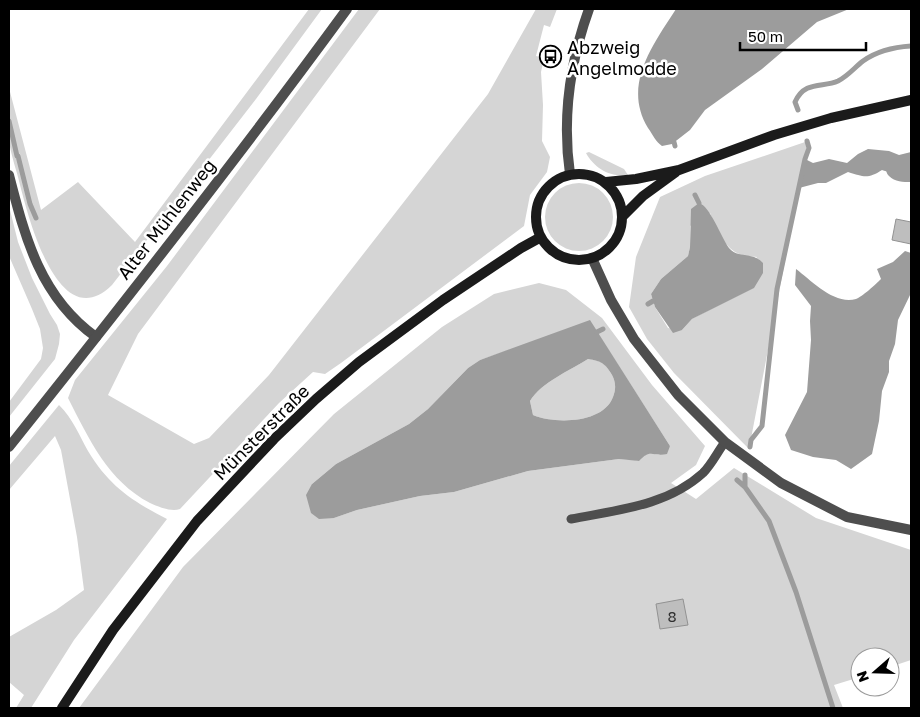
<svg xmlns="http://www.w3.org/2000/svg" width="920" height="717" font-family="'Golos Text',sans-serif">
<rect width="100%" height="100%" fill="#fff"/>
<path fill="#d5d5d5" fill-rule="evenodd" d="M309,9h13l-66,90 -144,186c-53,52 -83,-66 -92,-100 -3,-14 -9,-29 -11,-44 -3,-17 0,-36 0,-53l32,122 37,-28 57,60z
M359,9h21l-242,325 -30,61 86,49 15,-6 60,-63 219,-281 48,-85h21l-7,18 -6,-2 -8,31 8,2 -3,14 2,33 -1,36 8,16 -3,15 -17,23 -6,31 -183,137 -16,11 -12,-2 -34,31 -99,106c-9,3 -21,-2 -30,-6 -42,-22 -61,-64 -82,-105l7,-18 92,-114z
M808,141l-59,308 -75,-76 -27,-34 -18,-32 7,-50 24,-60 45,-21zM710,213c5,13 14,34 27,40 6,3 14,3 20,4l-37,47 -28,15 -10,11 -14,-2 -13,-21 -4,-13 10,-15 27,-23 2,-9v-21z
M589,152l35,17 4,6c-17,3 -34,-7 -42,-22z
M545 217a34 34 0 1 1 68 0a34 34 0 1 1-68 0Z
M9,206l9,36 14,36 18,36 7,11 3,9 -1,10 -4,15 -46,58v-15l32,-43 2,-11 -3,-19 -8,-20 -23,-53z
M539,283l27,7 36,28 50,67 53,61 -9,19 -25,18 25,16 38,-31 82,50 95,32v110l-21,7v-10h-30v20l-26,8 9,23h-764l104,-141 151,-153 108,-87 52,-33zM597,332l73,114 -11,9c-10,-3 -13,-2 -21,6l-3,-1 -16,-1 -91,12 -74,21 -34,4 -63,14 -23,8 -22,-34 24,-20 73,-40 19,-15 40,-41 12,-8 79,-27z
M588,359c14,2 17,4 24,16 4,8 4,14 1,22 -10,27 -59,27 -80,18l-3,-14c12,-19 39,-30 58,-42z
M59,405c14,14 20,30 29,46 21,35 44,50 79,68l-93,121 -43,68h-15l8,-13 -15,-13v-45l47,-27 28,-20 -7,-53 -16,-87 -6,-14 -46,54v-24z"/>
<path fill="#9c9c9c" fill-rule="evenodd" d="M676,9h173l-32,13 -55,47 -57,41 -15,20 -18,14 -10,2c-6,-4 -9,-11 -14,-18 -26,-43 5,-83 28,-119z
M868,149l21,2 10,4 12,-3v30c-8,0 -16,0 -22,-6 -5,-6 1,-3 -7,-6 -14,9 -18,7 -34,2l-22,11h-8l-19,5 6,-29 8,4 16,-4 18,4 11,-9z
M699,203c11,3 22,34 30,45 9,11 23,3 34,15v10l-9,15 -62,31 -10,11 -9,3 -18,-26 -4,-13 10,-15 27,-23 2,-9 1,-38z
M905,251l6,2v40l-13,27 -3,24 -6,17v11l-7,19 -3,30 -7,33 -21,15 -15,-9 -23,-3 -22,-7 -6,-15 22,-43 4,-52 -1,-19 1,-15 -16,-21 1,-16c16,12 38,36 60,30 6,-2 20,-15 25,-20l-4,-10 16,-7z
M590,320l80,126 -3,8c-15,3 -16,-6 -28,7l-20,-2 -91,12 -74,21 -34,4 -63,14 -23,8 -15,1 -8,-6 -5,-18 6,-11 24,-20 73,-40 19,-15 40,-41 12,-8zM588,359c13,2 17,4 24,16 4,8 4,14 1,22 -10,27 -59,27 -80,18l-3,-14c12,-19 39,-30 58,-42z"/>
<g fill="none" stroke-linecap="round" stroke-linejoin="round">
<path stroke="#9c9c9c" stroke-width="5" d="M798,110l-3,-8c10,-22 28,-14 43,-21 10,-5 17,-14 25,-20 14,-10 32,-14 48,-15
M9,121l8,35
M674,142l1,4
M18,156l12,48 6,14
M695,195l4,8
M648,304l5,-3
M597,332l6,-3
M750,447l1,-7 11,-14 15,-137 28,-130 4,-11 -2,-7
M745,475v12l24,34 27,71 37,116
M737,480l8,7"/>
</g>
<path fill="#bebebe" stroke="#929292" d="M896,219l15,3v22l-19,-4z
M683,599l5,26 -28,4 -4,-25z"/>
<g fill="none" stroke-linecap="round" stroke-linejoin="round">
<path stroke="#4e4e4e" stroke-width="9" d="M571,519c46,-9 96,-13 132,-46 9,-9 15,-22 22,-31"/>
<path stroke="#4e4e4e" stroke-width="10" d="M9,175c16,62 31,122 87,162
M592,258l19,42 23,39 44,56 47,47 56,41 66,34 64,13"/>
<path stroke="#4e4e4e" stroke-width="10" d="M570,174c-8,-56 0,-112 19,-165
M9,447c115,-144 229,-289 338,-438"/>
<path stroke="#1b1b1b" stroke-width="10" d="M536 217a43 43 0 1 1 86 0a43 43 0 1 1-86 0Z
M606,182l30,-3 43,-9 95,-35 57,-17 80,-18
M623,216l20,-20 33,-24
M62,708l51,-78 84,-109 77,-82 42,-40 43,-37 84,-62 78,-52 20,-11"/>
</g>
<defs>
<symbol id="bus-ring" viewBox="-11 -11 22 22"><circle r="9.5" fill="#fff" stroke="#000" stroke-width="1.5"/><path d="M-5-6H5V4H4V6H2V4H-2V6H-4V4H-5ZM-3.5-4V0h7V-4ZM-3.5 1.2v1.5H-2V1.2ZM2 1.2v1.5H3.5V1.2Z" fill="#000"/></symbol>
</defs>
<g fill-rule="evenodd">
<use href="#bus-ring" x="538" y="44" width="25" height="25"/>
</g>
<g text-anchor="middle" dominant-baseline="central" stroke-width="5" stroke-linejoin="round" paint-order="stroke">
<g font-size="15" fill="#303030">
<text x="672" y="616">8</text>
</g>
<g font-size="18" fill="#000" stroke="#fff" text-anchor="start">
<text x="567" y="47">Abzweig<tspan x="567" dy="21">Angelmodde</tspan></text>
</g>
<g font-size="18" fill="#000" stroke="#fff">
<text transform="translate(166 219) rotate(-52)">Alter Mühlenweg</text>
<text transform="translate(261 432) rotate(-45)">Münsterstraße</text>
</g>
</g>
<rect width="920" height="717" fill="none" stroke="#000000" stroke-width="20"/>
<g transform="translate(875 672) rotate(250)"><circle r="24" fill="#ffffff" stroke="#999999"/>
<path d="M0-4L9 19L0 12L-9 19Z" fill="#000000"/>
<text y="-8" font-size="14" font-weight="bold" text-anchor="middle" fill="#000000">N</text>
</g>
<path d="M740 42v8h126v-8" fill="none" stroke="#000000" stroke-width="2.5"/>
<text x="748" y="42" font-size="15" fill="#000000" stroke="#ffffff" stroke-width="4" paint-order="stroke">50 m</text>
</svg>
